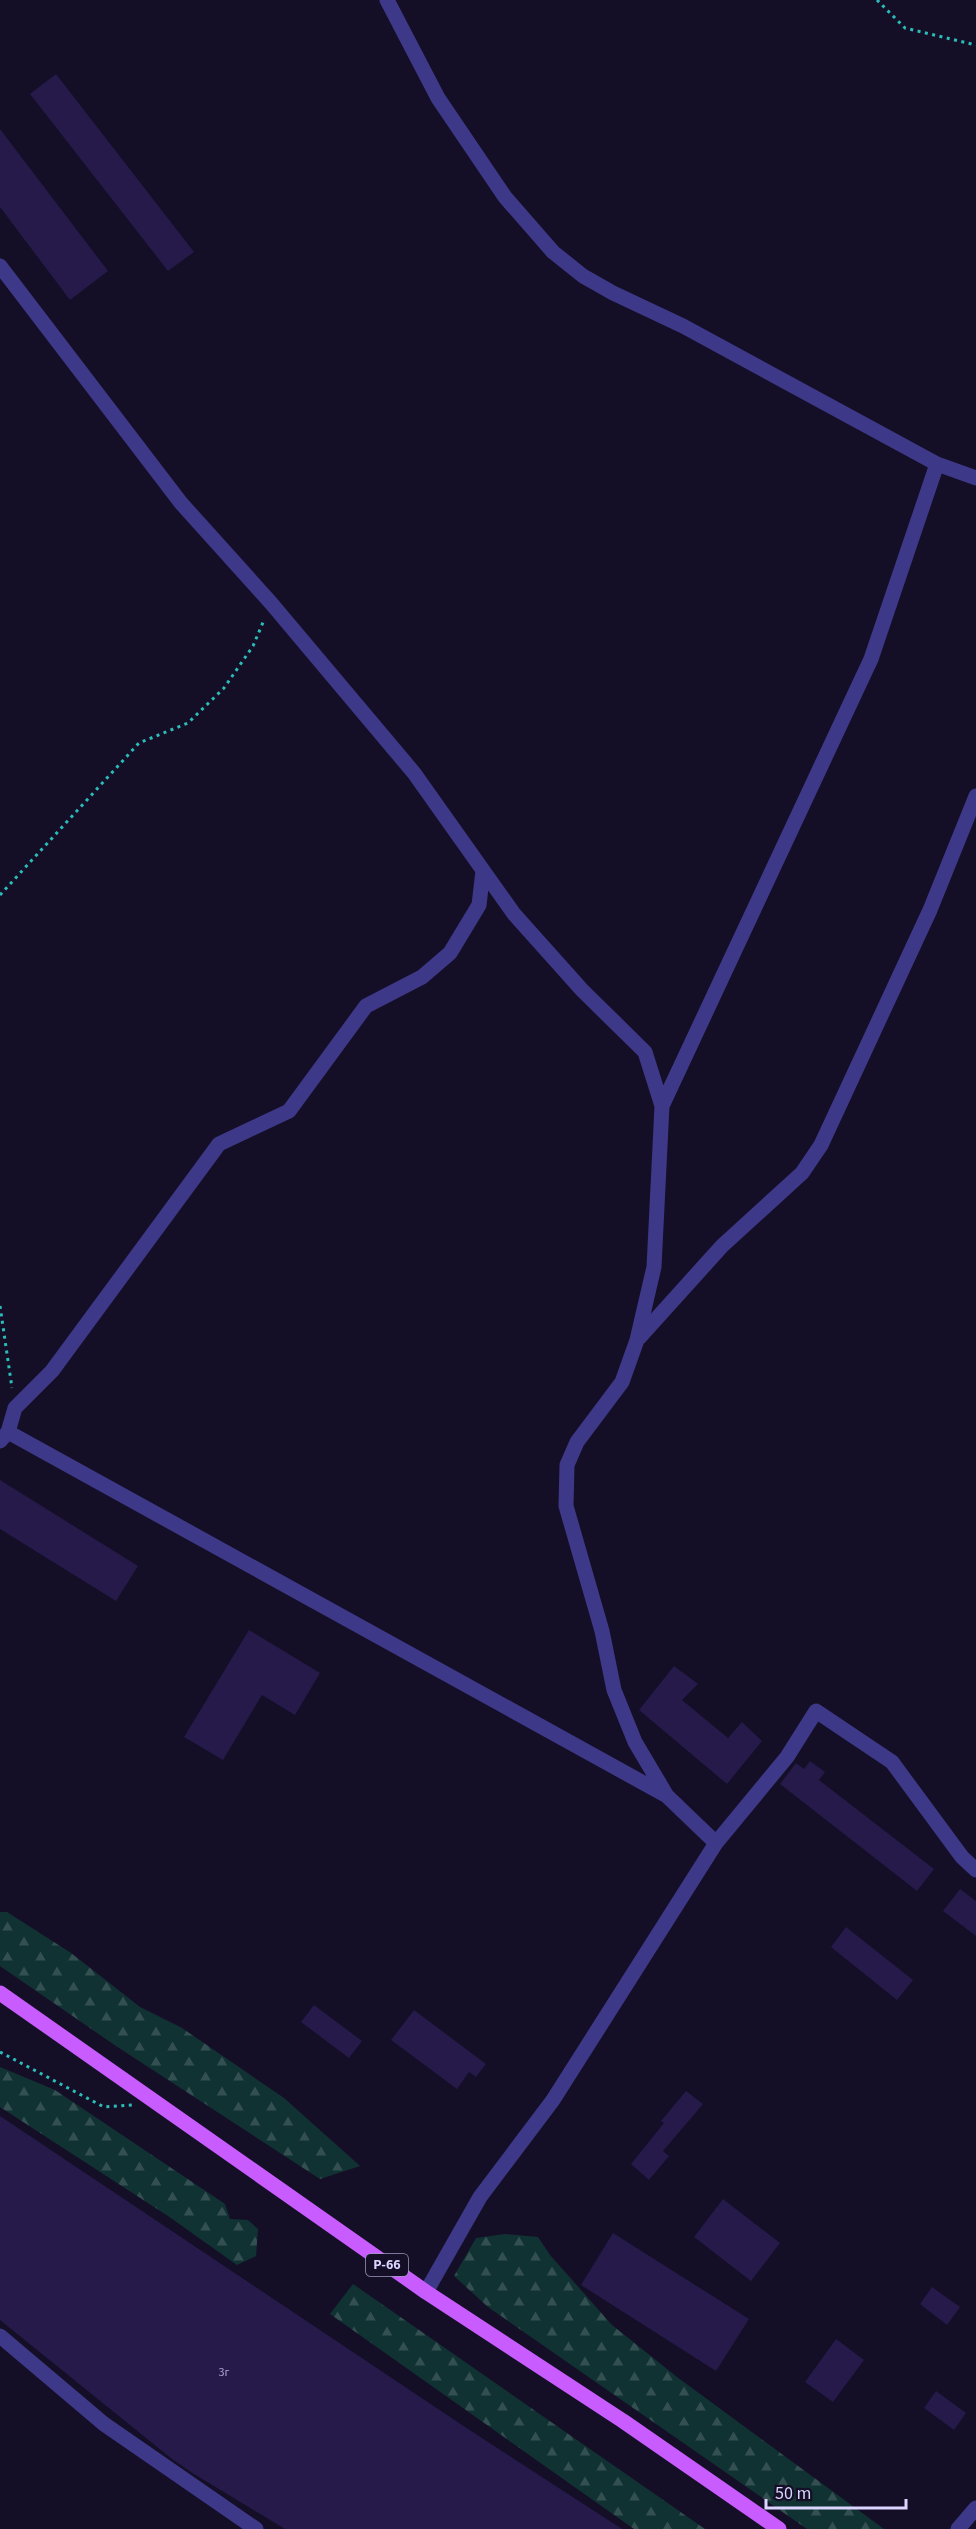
<svg xmlns="http://www.w3.org/2000/svg" width="976" height="2529" font-family="'Source Sans 3',sans-serif">
<defs>
<pattern id="forest-firs" width="22" height="20" patternUnits="userSpaceOnUse" patternTransform="scale(1.5)"><rect width="22" height="20" fill="#113232"/><path d="M5 1l3.5 6h-7zM16 11l3.5 6h-7z" fill="#334f51"/></pattern>
</defs>
<rect width="100%" height="100%" fill="#140f27"/>
<path fill="url(#forest-firs)" d="M0,1912h7l64,41 69,54 42,21 102,70 76,68 -40,13 -204,-133 -116,-80z
M0,2067l55,23 170,114 5,15 18,1 10,9 -2,27 -19,9 -69,-49 -168,-109z
M505,2234l33,3 12,18 62,70 65,52 207,152h-77l-319,-222 -34,-31 22,-38z
M353,2284l352,245h-71l-304,-215z"/>
<path fill="#251a49" d="M56,74l138,178 -26,19 -138,-177z
M0,129l108,142 -38,29 -70,-93z
M0,1480l138,86 -22,35 -116,-72z
M249,1630l71,43 -25,42 -33,-20 -39,65 -39,-23z
M674,1666l24,18 -16,16 46,38 14,-16 20,19 -35,43 -88,-74z
M810,1761l15,11 -6,8 115,89 -17,22 -137,-107 16,-21 8,6z
M960,1889l16,12v35l-33,-25z
M846,1927l67,53 -16,20 -66,-53z
M314,2005l48,36 -13,17 -48,-36z
M414,2010l72,54 -10,13 -7,-5 -12,17 -66,-49z
M686,2091l17,13 -40,47 6,5 -20,24 -18,-16 33,-41 -3,-2z
M0,2116l462,309 160,104h-337l-91,-55 -22,-15 -172,-139z
M723,2199l57,44 -29,38 -57,-44z
M613,2233l136,86 -33,52 -135,-86z
M932,2287l28,20 -13,18 -27,-21z
M836,2339l28,21 -31,42 -28,-20z
M936,2391l30,22 -12,17 -30,-22z"/>
<g fill="none" stroke-linecap="round" stroke-linejoin="round">
<path stroke="#2bbdb9" stroke-width="3" stroke-dasharray="3 4.5" stroke-linecap="butt" d="M877,0l28,28 71,17
M0,895l139,-152 49,-20 36,-35 29,-42 11,-26
M0,1306l12,82
M0,2052l104,55 28,-2"/>
<path stroke="#3e3888" stroke-width="15" d="M387,0l51,98 67,99 48,55 30,24 30,17 70,33 254,138 39,14
M0,266l181,237 90,100 143,170 100,141 68,76 63,62 17,54 -8,161 -17,73 -15,42 -45,60 -10,23 -1,41 36,125 12,59 21,52 32,54 49,47
M662,1106l209,-447 66,-195
M639,1338l83,-92 80,-73 19,-28 109,-235 46,-114
M8,1432l659,364
M0,1441l8,-9 7,-24 37,-37 167,-227 70,-33 77,-105 56,-29 28,-24 29,-48 4,-34
M426,2292l54,-95 73,-97 163,-257 71,-86 29,-46 76,51 70,95 14,13
M0,2336l104,88 152,105
M958,2529l18,-21"/>
<path stroke="#c85cff" stroke-width="15" d="M0,1993l426,299 197,129 156,108"/>
</g>
<g text-anchor="middle" dominant-baseline="central" stroke-width="6" stroke-linejoin="round" paint-order="stroke">
<g font-size="12" fill="#aea6d2">
<text x="224" y="2372">3г</text>
</g>
<rect fill="#140f27" stroke="#9f9abe" stroke-width="1.5" x="366" y="2254" width="42" height="22" rx="4.5"/>
<g font-size="14" font-weight="bold" fill="#dbd5ff">
<text x="387" y="2265">Р-66</text>
</g>
</g>
<path d="M766 2499v9h140v-9" fill="none" stroke="#dbd5ff" stroke-width="3"/>
<text x="775" y="2499" font-size="18" fill="#dbd5ff" stroke="#140f27" stroke-width="4.5" paint-order="stroke">50 m</text>
</svg>
